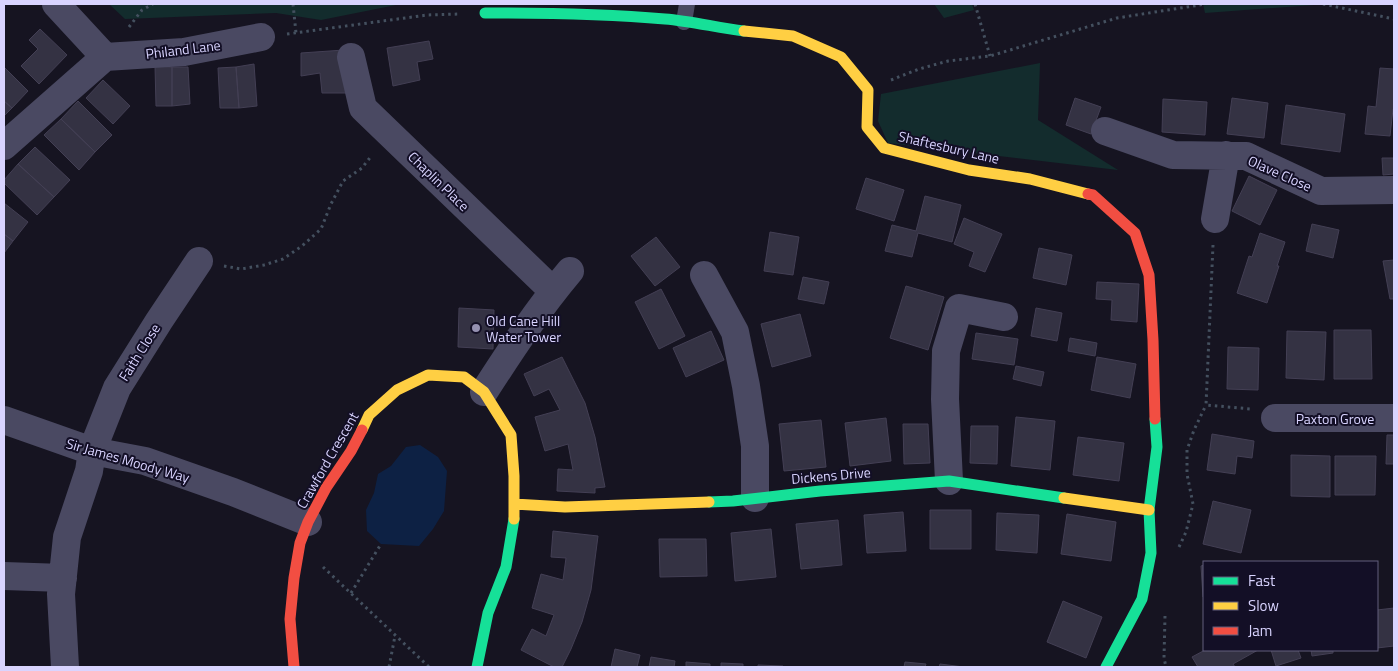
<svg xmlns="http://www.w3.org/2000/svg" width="1398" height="671" font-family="'Titillium Web',sans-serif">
<rect width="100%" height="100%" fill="#161421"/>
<path fill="#132c2d" d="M109,4h292l-80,16 -45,-7 -151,6z
M934,4h38l2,6 -30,8z
M1203,4h125l-123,9z
M1040,63l-2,57 80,50 -230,-27 -10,-22 3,-27z"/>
<path fill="#0d2144" d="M420,445l18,12 9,14 -3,40 -11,18 -14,17 -38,-2 -14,-13 -1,-21 8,-17 4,-19 13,-8 15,-19z"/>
<path fill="#343243" stroke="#433f54" d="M40,29l27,26 -28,29 -18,-18 17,-17 -9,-9z
M429,41l4,18 -16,3 3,18 -27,6 -6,-38z
M344,50l4,43h-26l-2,-20 -19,3v-23z
M254,64l3,42 -18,2 -3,-41z
M155,66l17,1v39h-16z
M4,67l24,24 -16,17 -8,-7z
M172,67h16l2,37 -18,2z
M236,67l3,41h-19l-2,-40z
M1380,68l14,1v40h-1l-3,27 -25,-2 3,-28 8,1z
M103,80l27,26 -17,18 -27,-26z
M1075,98l26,9 -10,27 -25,-9z
M1232,98l36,5 -4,35 -37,-4z
M1163,99l44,3 -2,33 -43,-3z
M4,101l8,7 -8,8z
M78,101l34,34 -17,17 -34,-33z
M1286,105l59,9 -5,38 -59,-8z
M61,119l34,33 -16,18 -35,-35z
M35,147l35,33 -16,17 -36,-33z
M1382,158h12v16l-11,1z
M18,164l36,33 -17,18 -33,-32v-3z
M1249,176l28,14 -17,35 -28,-14z
M866,178l38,12 -10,31 -38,-12z
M925,196l36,9 -9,37 -34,-9 -6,24 -27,-6 7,-26 24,6z
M4,203l24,19 -15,19 -9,-7z
M964,218l38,16 -17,38 -16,-6 5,-14 -20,-8z
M1312,224l27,6 -6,28 -27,-7z
M770,232l29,5 -6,38 -29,-4z
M1260,233l25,9 -8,24h2l-12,37 -30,-10 12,-37 3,1z
M4,234l9,7 -9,12z
M656,237l24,30 -25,19 -24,-30z
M1039,248l33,7 -6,30 -33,-7z
M1394,260v39h-4l-7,-38z
M803,277l26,5 -5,22 -26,-5z
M1097,282l42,2 -2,38 -26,-2 1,-20 -16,-1z
M906,286l38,11 -16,53 -38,-12z
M661,289l24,47 -26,13 -24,-47z
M459,308l35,2 -1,39 -35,-2z
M1036,308l26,5 -5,28 -26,-5z
M800,314l11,42 -39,11 -11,-43z
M1334,330h37l1,49h-38z
M711,331l13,29 -38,17 -13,-29z
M1287,331l39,1 -2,48 -38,-2z
M976,333l42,6 -4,26 -42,-6z
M1070,338l27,5 -2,13 -27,-5z
M1228,347l31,1 -1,42 -31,-1z
M562,357l23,46 10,34 10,50 -10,1v5l-38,-2 1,-22 15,1 -5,-26 -23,7 -10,-34 25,-7 -11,-21 -15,7 -10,-22z
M1097,357l39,7 -6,34 -39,-8z
M1016,366l28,6 -3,14 -28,-7z
M1016,417l39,4 -5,49 -39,-4z
M886,418l5,43 -41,5 -5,-43z
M821,420l5,47 -42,4 -5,-47z
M903,424h25l2,39 -26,1z
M971,426h27l-1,38 -27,-1z
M1212,434l42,7 -2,17 -15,-2 -2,18 -28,-4z
M1387,435h7v29h-8z
M1078,437l46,6 -5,38 -46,-6z
M1291,455l39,1v41l-39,-1z
M1335,456h41l-1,39h-40z
M1213,501l38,9 -10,43 -38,-9z
M930,510h41v39h-41z
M903,512l3,39 -39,2 -3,-38z
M997,513l42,2 -2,38 -41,-3z
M1067,514l49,8 -5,39 -50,-7z
M838,520l4,45 -41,4 -5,-45z
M771,529l5,48 -41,4 -4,-48z
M553,531l45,5 -7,54 -9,32 -11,27 -9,18h-8l-33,-17 11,-21 14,7 8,-21 -22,-7 9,-34 22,6 3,-22 -15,-1z
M659,539h47l1,37 -47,1z
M1204,565v32h-1l-2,-31z
M1063,601l39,16 -16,41 -39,-16z
M1394,608v38l-17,2v-38z
M615,649l25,6 -3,12h-26z
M1205,650h53l-25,14 2,3h-37l-6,-10z
M1271,650h27l3,8 -25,8z
M1311,650h22v3l-21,3z
M651,657l24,4 -1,6h-25z
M686,662l24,2v3h-24z
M905,662l21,2 -1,3h-21z
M721,663l22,1v3h-22z
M940,664l24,3h-25z
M758,665l25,1 -1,1h-24z"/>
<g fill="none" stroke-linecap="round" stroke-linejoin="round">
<path stroke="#44505f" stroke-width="3" stroke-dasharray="2.5 4" stroke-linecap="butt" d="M293,4l3,29
M975,4l15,52
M1323,4l71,15
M129,27l13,-17 11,-6
M287,34l140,-19 33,-1
M891,80l28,-11 29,-8 42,-5 127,-38 89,-14
M1213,245l-7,160 45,4
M224,266l17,3 23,-4 19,-6 19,-13 19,-17 10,-25 12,-23 19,-13 10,-13
M1179,547l7,-15 7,-28 -6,-30v-24l7,-20 12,-25
M323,567l106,100
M351,593l30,-49
M1165,616l-1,42 2,9
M389,667l6,-31"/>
<path stroke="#4a4962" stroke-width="16" d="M684,22l3,-18"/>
<path stroke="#4a4962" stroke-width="28" d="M56,4l49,53 79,-5 77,-15
M351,57l12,51 190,183
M1105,131l68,24 73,1 75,35 73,-1
M4,146l101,-89
M1215,219l11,-64
M704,275l31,57 11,54 9,60v52
M484,392c27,-42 54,-83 86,-121
M1275,418h119
M4,420l88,31 53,10 88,31 75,30
M949,481l-4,-82 1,-48 13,-43 45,9
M4,576l59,2
M65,667l-4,-73 6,-57 22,-66 3,-20 25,-63 42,-67 40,-60"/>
<path stroke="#16e098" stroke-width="11" d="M485,13c60,0 120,1 180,6 26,2 53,9 79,12
M709,502l24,-1 87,-10 129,-10 115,17
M477,667l11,-54 18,-46 8,-48
M1106,667l36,-68 9,-46 -2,-43 8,-63 -2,-28"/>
<path stroke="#ffcf43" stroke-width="11" d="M744,31l49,5 48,21 27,33 -1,37 17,21 85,22 61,9 58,15
M362,430l7,-15 28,-25 31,-15 36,2 20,15 27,43 3,41v43
M1064,498l85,12
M514,504l51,3 144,-5"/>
<path stroke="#f24e42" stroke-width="11" d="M1088,194l5,1 42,38 14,42 4,65 2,79
M294,667l-4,-48 4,-41 6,-35 8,-21 18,-34 25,-37 11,-21"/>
</g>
<circle fill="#9591b1" stroke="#130f26" stroke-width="2" cx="476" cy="328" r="5"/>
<g text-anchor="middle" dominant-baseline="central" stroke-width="4" stroke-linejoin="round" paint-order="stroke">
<g font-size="14" fill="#d9d4ff" stroke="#130f26">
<text transform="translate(183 49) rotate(-7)">Philand Lane</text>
<text transform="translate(949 147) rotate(13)">Shaftesbury Lane</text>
<text transform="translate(1280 173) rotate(24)">Olave Close</text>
<text transform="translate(439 181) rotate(44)">Chaplin Place</text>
<text transform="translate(139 352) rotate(-58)">Faith Close</text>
<text x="1335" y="418">Paxton Grove</text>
<text transform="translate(128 460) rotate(16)">Sir James Moody Way</text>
<text transform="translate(327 460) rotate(-60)">Crawford Crescent</text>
<text transform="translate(831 475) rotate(-5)">Dickens Drive</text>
</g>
<g font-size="14" fill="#d9d4ff" stroke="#130f26" text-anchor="start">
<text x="486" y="320">Old Cane Hill<tspan x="486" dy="16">Water Tower</tspan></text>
</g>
</g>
<rect width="1398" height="671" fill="none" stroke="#d9d4ff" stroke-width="10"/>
<rect x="1203" y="561" width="175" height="90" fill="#130f26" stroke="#625e7d"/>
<rect x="1213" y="577" width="25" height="8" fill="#16e098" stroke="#625e7d"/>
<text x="1248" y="586" font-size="15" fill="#d9d4ff">Fast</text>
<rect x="1213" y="602" width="25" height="8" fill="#ffcf43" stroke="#625e7d"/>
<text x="1248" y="611" font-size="15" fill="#d9d4ff">Slow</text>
<rect x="1213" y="627" width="25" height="8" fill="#f24e42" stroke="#625e7d"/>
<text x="1248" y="636" font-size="15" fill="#d9d4ff">Jam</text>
</svg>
